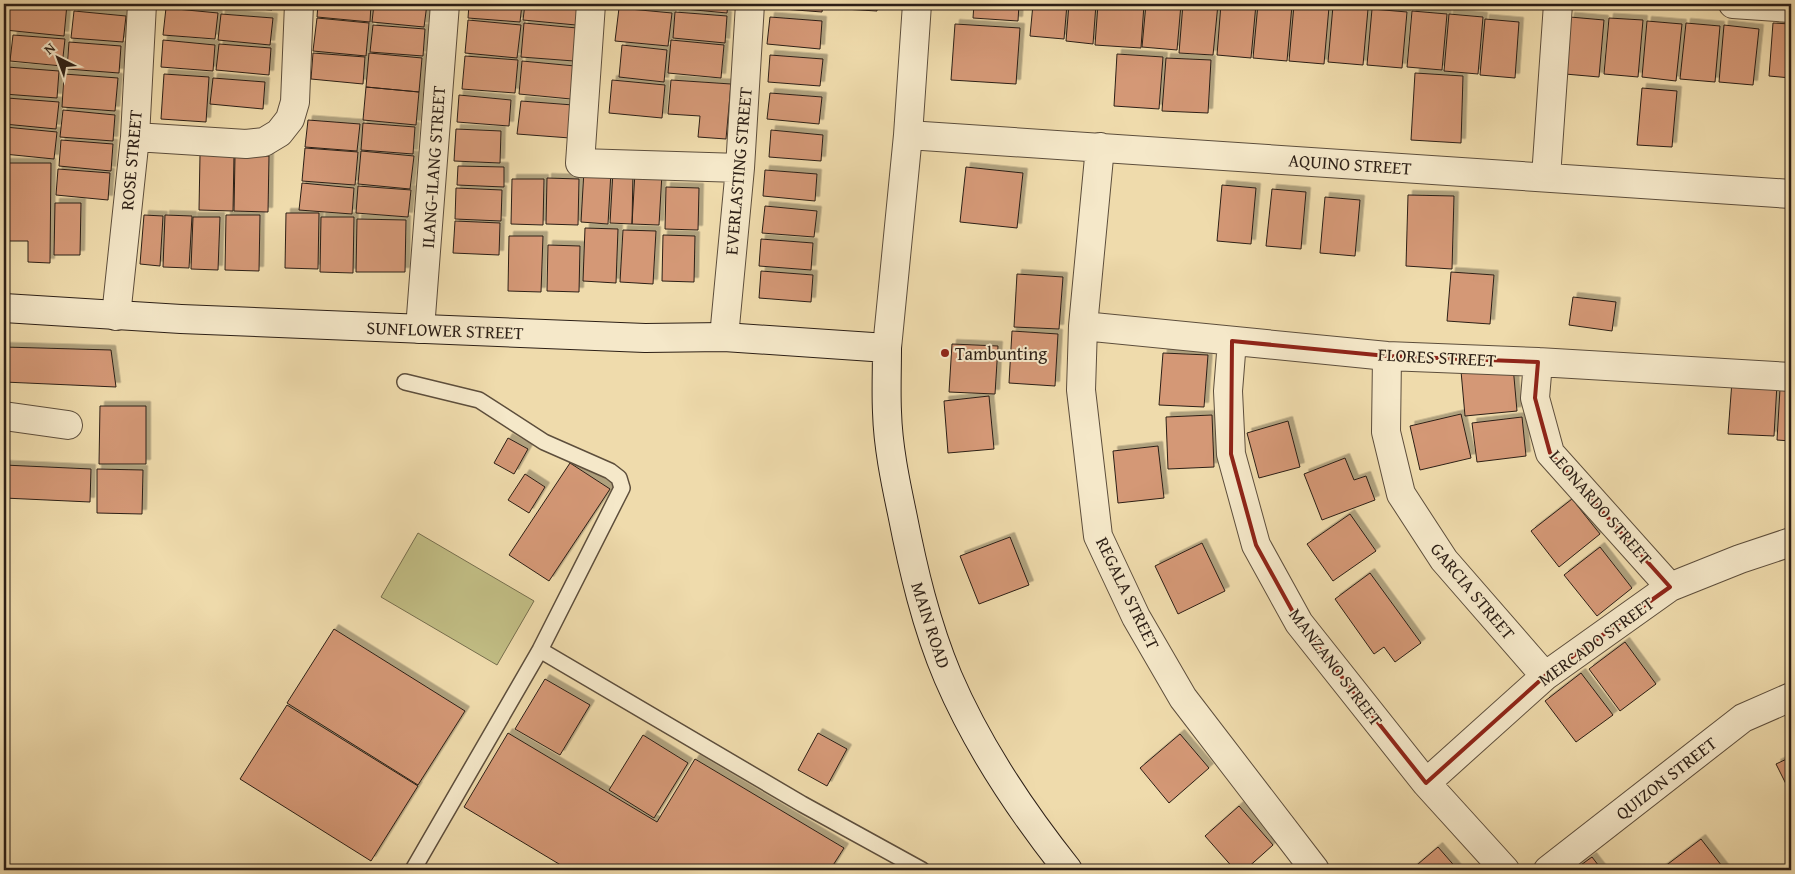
<svg xmlns="http://www.w3.org/2000/svg" width="1795" height="874" font-family="'Gentium Book Plus',serif">
<defs>
<filter id="shadow"><feDropShadow dx="4.5" dy="-4.5" stdDeviation="0" flood-color="#0004"/></filter>
</defs>
<rect width="100%" height="100%" fill="#efdbac"/>
<filter id="stains"><feTurbulence type="fractalNoise" baseFrequency=".004" numOctaves="4"/><feColorMatrix values="0 0 0 0 .2 0 0 0 0 .09 0 0 0 0 .02 0 0 0 .5 -.17"/></filter>
<radialGradient id="worn" r=".72"><stop offset=".6" stop-color="#630" stop-opacity="0"/><stop offset="1" stop-color="#630" stop-opacity=".3"/></radialGradient>
<path fill="#c1bd84" stroke="#766e4d" d="M418,533l116,68 -37,64 -116,-68z"/>
<path fill="#d49876" stroke="#2c1f16" filter="url(#shadow)" d="M8,4h59l-3,32 -59,-6z
M73,4h52v5l-52,-4z
M220,4h53l-1,6 -52,-4z
M318,4h53l-1,18 -53,-5z
M374,4h53l-3,23 -52,-5z
M469,4h53l-2,18 -52,-4z
M525,4h53l-2,21 -53,-5z
M624,4h48v4z
M675,4h53l-1,9 -53,-5z
M770,4h53l-1,8 -52,-4z
M827,4h50v7l-50,-3z
M974,4h45l-1,17 -45,-3z
M1033,4h34l-3,35 -34,-3z
M1069,4h27l-3,40 -27,-3z
M1098,4h46l-3,44 -46,-3z
M1146,4h35l-4,46 -35,-3z
M1183,4h35l-5,51 -34,-2z
M1221,4h35l-5,54 -34,-3z
M1258,4l34,1 -5,56 -34,-3z
M1294,5l35,2 -5,57 -35,-3z
M1333,6l35,3 -5,56 -35,-3z
M166,8l52,5 -3,26 -52,-4z
M619,8l53,5 -4,33 -53,-5z
M1372,9l35,3 -5,56 -35,-3z
M74,11l52,5 -3,26 -52,-4z
M1412,11l35,3 -5,56 -35,-3z
M675,12l52,4 -2,27 -52,-5z
M221,14l52,4 -3,27 -52,-5z
M1449,14l34,3 -5,57 -34,-3z
M770,17l52,4 -2,28 -53,-5z
M1570,17l34,3 -5,57 -34,-3z
M317,18l52,5 -3,33 -53,-5z
M1609,18l34,2 -5,57 -34,-3z
M1485,19l34,3 -4,56 -35,-3z
M468,20l53,5 -4,33 -52,-5z
M1647,21l35,3 -6,57 -34,-4z
M524,23l53,5 -3,33 -53,-4z
M1686,23l34,3 -5,56 -35,-3z
M1773,23l18,1v54l-22,-2z
M955,24l65,4 -4,56 -65,-4z
M373,25l52,4 -2,27 -53,-4z
M1724,25l35,4 -6,56 -34,-3z
M13,35l52,4 -3,27 -52,-5z
M163,40l52,5 -2,26 -52,-4z
M671,40l53,5 -3,33 -53,-5z
M69,42l52,4 -2,27 -52,-4z
M219,44l52,4 -2,27 -53,-5z
M622,45l45,5 -3,32 -45,-5z
M313,53l52,4 -2,27 -52,-5z
M369,53l53,5 -3,34 -53,-5z
M1117,54l46,3 -4,52 -45,-3z
M770,55l53,4 -3,27 -52,-4z
M465,56l53,4 -3,33 -53,-4z
M1166,58l45,2 -3,53 -46,-2z
M522,61l53,5 -4,33 -52,-5z
M7,67l52,4 -2,27 -53,-4z
M1415,73l48,3 -2,67 -50,-3z
M64,74l54,4 -3,33 -53,-4z
M164,74l45,3 -3,45 -45,-3z
M213,78l52,4 -2,27 -53,-5z
M612,80l53,5 -3,33 -53,-5z
M671,80l60,4 -5,55 -28,-2 2,-21 -32,-2z
M366,87l53,5 -3,33 -53,-5z
M1642,88l35,3 -5,56 -35,-2z
M770,93l52,4 -3,27 -52,-5z
M459,95l52,5 -2,26 -52,-4z
M7,98l52,4 -3,27 -52,-5z
M521,101l52,4 -3,33 -53,-4z
M63,110l52,5 -2,26 -53,-4z
M308,120l52,4 -3,27 -52,-4z
M363,123l52,4 -2,27 -52,-4z
M5,127l52,5 -3,27 -50,-5z
M456,129l45,2 -1,32 -46,-2z
M771,130l52,5 -2,26 -52,-4z
M61,140l52,4 -2,27 -52,-5z
M305,148l53,4 -3,33 -53,-4z
M361,151l53,5 -4,33 -52,-5z
M200,155h34l-1,56 -34,-1z
M235,156h34l-1,56 -34,-1z
M4,163h47l-1,100 -22,-1v-21h-24z
M458,166l46,1v20l-47,-2z
M966,167l57,6 -6,55 -57,-6z
M58,169l52,4 -2,27 -52,-5z
M584,170l27,1 -3,53 -27,-2z
M765,170l52,4 -2,27 -52,-5z
M613,171h20l-1,53 -22,-1z
M635,172l27,1 -3,52 -27,-1z
M547,178l32,1 -1,46 -32,-1z
M512,179h32l-1,46 -32,-1z
M302,183l52,5 -2,26 -53,-4z
M1222,185l34,3 -5,56 -34,-3z
M358,186l53,4 -3,27 -52,-4z
M666,187l33,1 -1,42 -33,-1z
M456,188l46,2 -1,31 -46,-2z
M1272,189l34,3 -5,57 -35,-3z
M1408,195l46,1 -2,73 -46,-3z
M1325,197l35,3 -5,56 -35,-3z
M55,203h26l-1,52h-26z
M765,206l52,5 -3,26 -52,-4z
M286,213h33l-1,56 -33,-1z
M144,215l19,1 -3,50 -20,-2z
M165,215l27,1 -3,52 -26,-1z
M226,215h34l-1,56 -34,-1z
M193,217h27l-2,53 -27,-1z
M321,217h33l-1,56 -33,-1z
M357,219l49,1 -1,52h-49z
M455,221l45,2 -1,32 -46,-2z
M585,228l33,1 -2,54 -33,-2z
M623,230l33,1 -3,53 -33,-2z
M663,235l32,1 -1,46 -32,-1z
M509,236h34l-2,56 -33,-1z
M761,239l52,4 -2,27 -52,-4z
M548,245l32,1 -1,46 -32,-1z
M761,271l52,4 -2,27 -52,-4z
M1451,272l43,3 -4,49 -43,-3z
M1017,274l46,3 -4,52 -45,-2z
M1573,297l43,5 -4,29 -43,-6z
M1012,331l46,3 -3,52 -46,-3z
M952,344l46,2 -3,48 -46,-2z
M4,347l107,3 5,37 -112,-5z
M1163,353l45,2 -4,52 -45,-2z
M1513,366l4,45 -52,5 -4,-45z
M1732,381l45,3 -3,52 -46,-2z
M1780,389h11v52l-14,-1z
M989,396l5,53 -46,4 -4,-52z
M100,406h46v58h-47z
M1461,414l10,44 -51,12 -10,-44z
M1212,415l2,52 -46,2 -2,-52z
M1522,417l4,39 -49,6 -5,-39z
M1288,421l12,46 -41,11 -12,-45z
M508,438l20,11 -14,25 -20,-11z
M1158,446l6,52 -46,5 -5,-52z
M1345,458l9,22 12,-4 9,24 -53,20 -18,-46z
M570,463l40,26 -61,92 -40,-26z
M4,465l87,4 -1,33 -86,-4z
M97,469l46,1 -1,44 -45,-1z
M525,474l20,13 -16,26 -21,-13z
M1572,499l28,35 -41,33 -28,-36z
M1350,514l26,37 -43,30 -26,-37z
M1010,537l19,48 -50,19 -19,-48z
M1202,543l23,48 -47,23 -23,-48z
M1600,547l32,41 -35,28 -33,-41z
M1370,573l51,70 -26,19 -11,-15 -10,7 -39,-55z
M334,629l131,82 -47,74 -131,-82z
M1625,642l31,42 -36,27 -31,-42z
M1581,673l32,42 -37,27 -31,-41z
M545,679l45,26 -30,50 -45,-26z
M287,705l131,81 -47,75 -131,-82z
M508,733l149,89 38,-63 149,89 -14,22h-261l-105,-63z
M818,733l29,16 -20,37 -29,-16z
M1180,734l29,34 -40,35 -29,-35z
M643,735l45,28 -34,55 -45,-28z
M1791,757v37l-15,-30z
M1239,806l34,39 -28,25h-10l-30,-34z
M1701,839l24,31h-65z
M1438,847l20,23h-47z
M1592,857l10,13h-28z"/>
<g fill="none" stroke-linecap="round" stroke-linejoin="round">
<defs>
<path id="service" d="M405,382l74,18 65,42 66,29 9,7 3,10 -82,162 -126,218
M540,650l262,154 120,66"/>
<path id="minor" d="M591,4l-11,159 160,5
M1733,4l58,4
M908,135l883,59
M135,137l111,7 18,-2 15,-9 11,-14 5,-17 4,-98
M1100,147l-17,179 -2,64 17,146 38,81 47,81 132,172
M1546,177l12,-173
M116,316l19,-179 7,-133
M1083,326l304,30 151,6 253,15
M420,329l25,-325
M724,337l16,-169 10,-164
M1232,341l-4,50 3,63 25,91 43,78 127,160 79,87
M887,348l21,-213 9,-131
M1387,356l-1,76 15,62 43,66 101,116
M1538,362l-3,36 15,55 120,134
M4,416l64,9
M1426,783l119,-107 125,-89 70,-28 51,-17
M1548,870l195,-152 48,-21"/>
<path id="secondary" d="M4,308l177,11 464,19 79,-1 163,11c0,21 -1,43 0,64 1,34 8,68 15,101 11,56 24,112 46,164 30,70 73,134 120,193"/>
</defs>
<use href="#service" stroke="#5d4e3c" stroke-width="18"/>
<use href="#minor" stroke="#5d4e3c" stroke-width="30"/>
<use href="#secondary" stroke="#2c1f16" stroke-width="30"/>
<use href="#service" stroke="#f5e8c9" stroke-width="15"/>
<use href="#minor" stroke="#f5e8c9" stroke-width="28"/>
<use href="#secondary" stroke="#f5e8c9" stroke-width="28"/>
</g>
<path fill="none" stroke="#8f2418" stroke-width="4" stroke-linejoin="round" d="M1232,341l155,15 151,6 -3,36 15,55 120,134 -125,89 -119,107 -127,-160 -43,-78 -25,-91z"/>
<circle fill="#8f2418" stroke="#f5e8c9" stroke-width="2" cx="945" cy="353" r="5"/>
<g text-anchor="middle" dominant-baseline="central" stroke-width="4" stroke-linejoin="round" paint-order="stroke">
<g font-size="18" fill="#2c1f16" stroke="#f5e8c9">
<text transform="translate(131 160) rotate(-85)">ROSE STREET</text>
<text transform="translate(1350 164) rotate(4)">AQUINO STREET</text>
<text transform="translate(433 167) rotate(-86)">ILANG-ILANG STREET</text>
<text transform="translate(738 171) rotate(-85)">EVERLASTING STREET</text>
<text transform="translate(445 330) rotate(2)">SUNFLOWER STREET</text>
<text transform="translate(1437 357) rotate(3)">FLORES STREET</text>
<text transform="translate(1601 507) rotate(49)">LEONARDO STREET</text>
<text transform="translate(1473 591) rotate(50)">GARCIA STREET</text>
<text transform="translate(1128 593) rotate(64)">REGALA STREET</text>
<text transform="translate(931 625) rotate(72)">MAIN ROAD</text>
<text transform="translate(1596 641) rotate(-36)">MERCADO STREET</text>
<text transform="translate(1336 667) rotate(53)">MANZANO STREET</text>
<text transform="translate(1666 778) rotate(-38)">QUIZON STREET</text>
</g>
<g font-size="18" fill="#2c1f16" stroke="#f5e8c9" text-anchor="start">
<text x="955" y="353">Tambunting</text>
</g>
</g>
<rect width="1795" height="874" fill="none" stroke="#efdbac" stroke-width="20"/>
<rect x="5" y="5" width="1785" height="864" fill="none" stroke="#2c1f16" stroke-width="2.5"/>
<rect x="10" y="10" width="1775" height="854" fill="none" stroke="#2c1f16"/>
<g transform="translate(58 58) rotate(318)" stroke="#f5e8c9" stroke-width="4" paint-order="stroke">
<path d="M0-4L9 19L0 12L-9 19Z" fill="#2c1f16"/>
<text y="-8" font-size="14" font-weight="bold" text-anchor="middle" fill="#2c1f16">N</text>
</g>
<rect width="100%" height="100%" filter="url(#stains)"/>
<rect width="100%" height="100%" fill="url(#worn)"/>
</svg>
